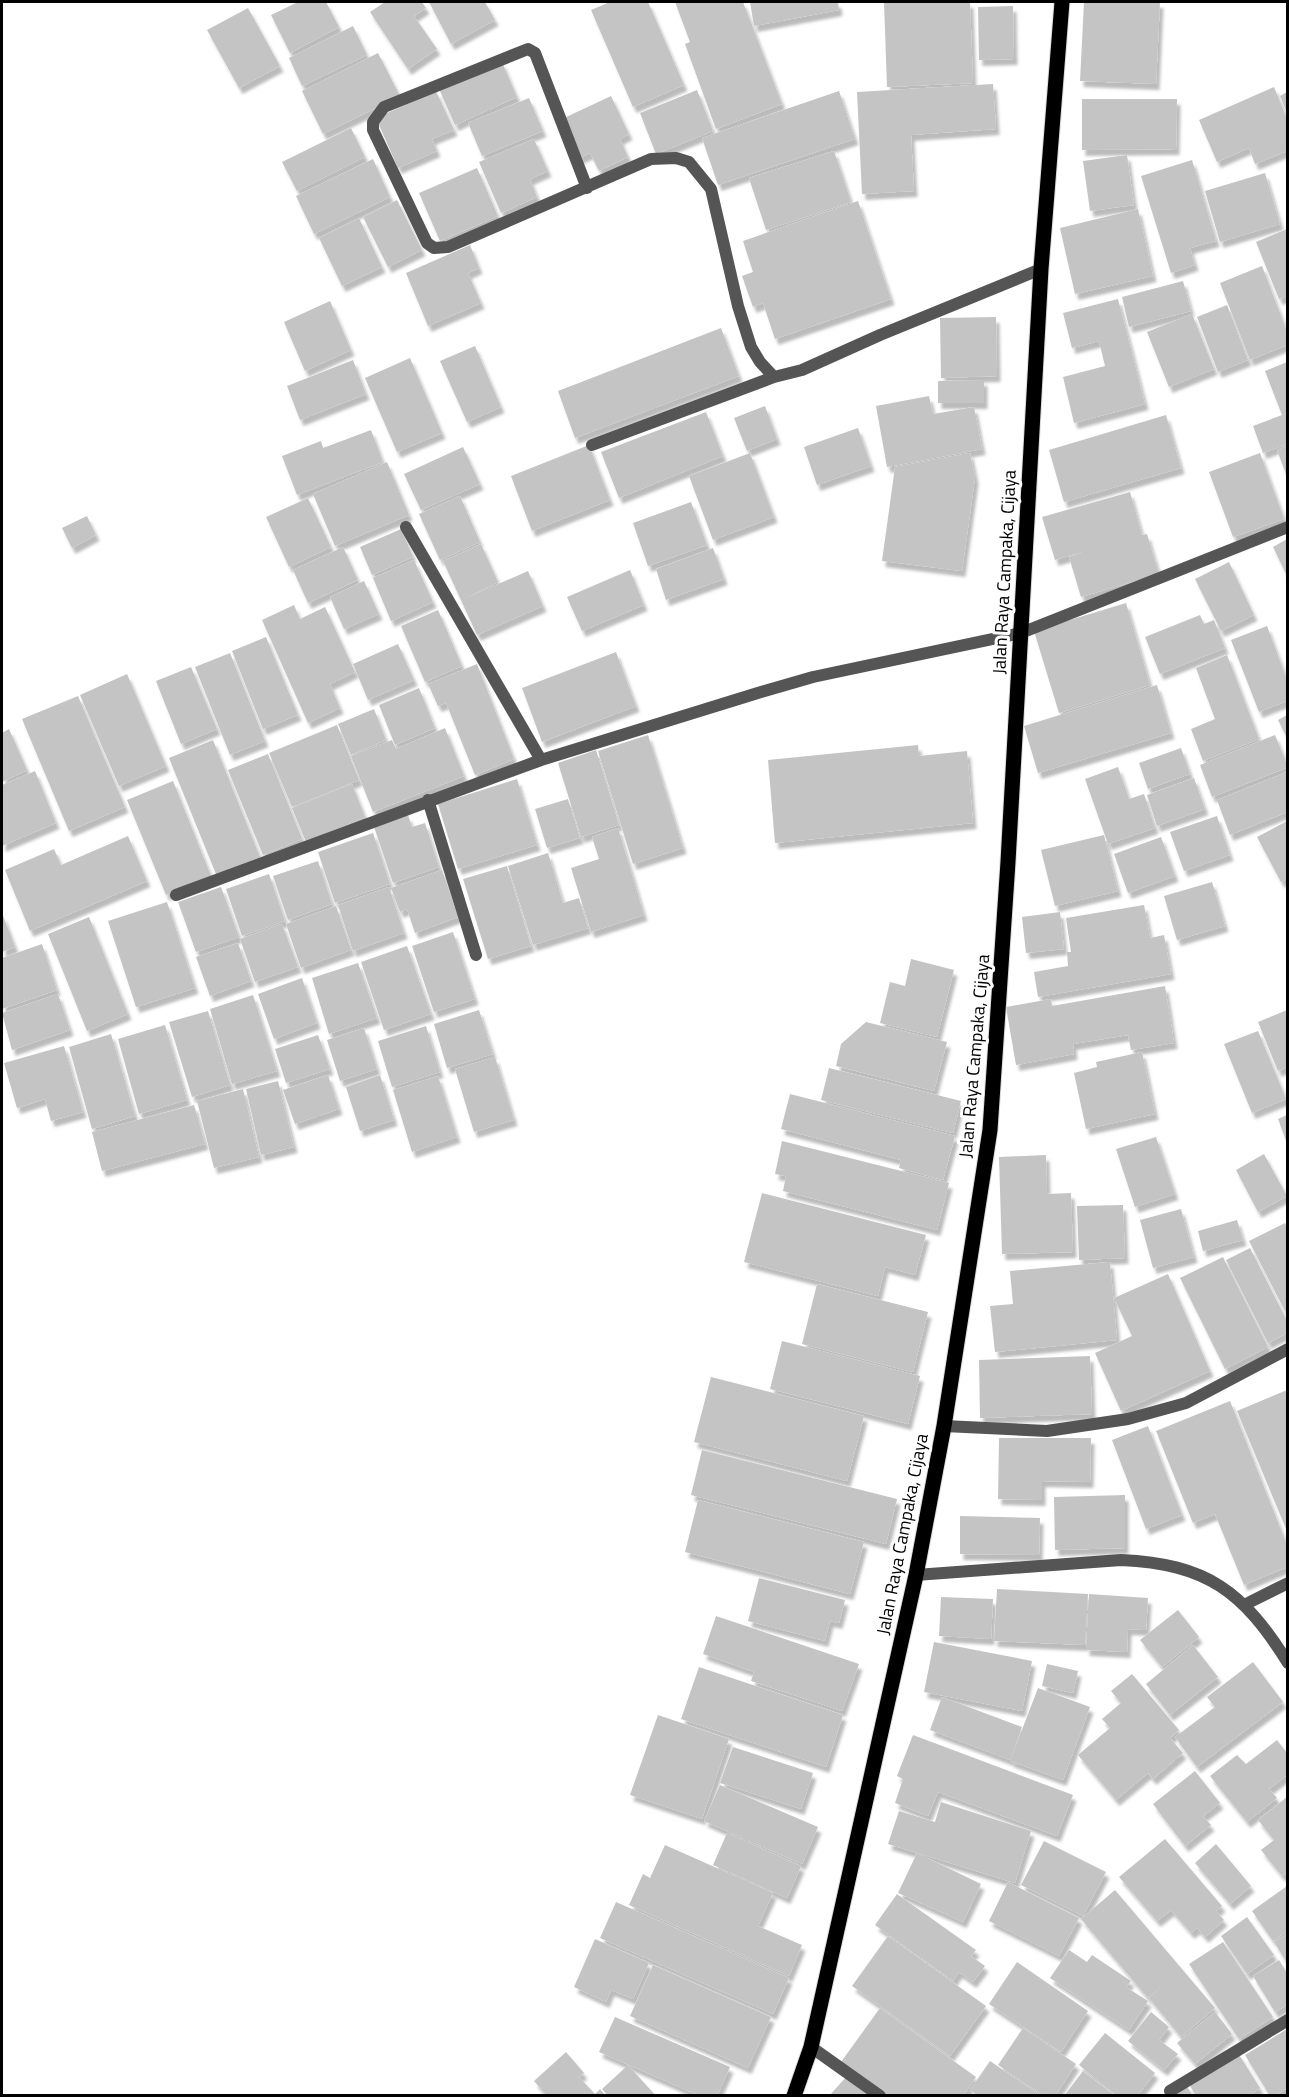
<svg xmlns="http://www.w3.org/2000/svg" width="1289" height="2097" font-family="'Titillium Web',sans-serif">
<defs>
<filter id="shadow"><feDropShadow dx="3.5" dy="6" stdDeviation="1.5" flood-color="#0004"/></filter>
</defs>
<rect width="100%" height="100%" fill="#fff"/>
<path fill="#c4c4c4" filter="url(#shadow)" d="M298,2h28l13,25 -49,26 -19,-38z
M385,2h37l4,6 -12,8 23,33 -29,20 -38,-57z
M429,2h56l10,18 -44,24z
M610,2h38l36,83 -51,22 -42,-97z
M675,2h68l39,102 -66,25 -31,-85 5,-2z
M750,2h88l1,8 -85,16z
M884,2h86l3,81 -86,4z
M1084,2h76l-4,82 -76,-3z
M1013,6l1,53 -35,1 -1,-53z
M248,8l32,58 -41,22 -32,-58z
M353,26l14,29 -65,31 -13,-28z
M378,53l22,43 -77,38 -21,-43z
M502,62l15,35 -62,28 -16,-36z
M993,84l3,45 -85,6 3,56 -52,3 -5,-102z
M1274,87l13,32v32l-32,13 -6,-16 -32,14 -18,-42z
M697,90l16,41 -57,23 -16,-41z
M436,91l18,39 -22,9 5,12 -39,17 -22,-50z
M839,91l16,48 -137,46 -16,-47z
M1287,92v21l-7,-17z
M611,96l18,38 -9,5 8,18 -29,14 -9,-18 -10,5 -18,-39z
M529,98l14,33 -61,25 -14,-33z
M1082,99h95l-1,50 -94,1z
M351,128l14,29 -68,34 -15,-29z
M534,139l14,32 -18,8 7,18 -36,16 -22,-51z
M834,151l17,51 -85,28 -17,-52z
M1127,155l7,50 -44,6 -7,-50z
M373,159l17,38 -76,37 -18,-38z
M1192,160l24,81 -26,7 5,17 -24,8 -30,-97z
M477,168l21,48 -58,25 -21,-48z
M1265,173l15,51 -60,18 -15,-51z
M397,200l25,50 -34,17 -25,-50z
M858,201l33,98 -116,40 -12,-36 -10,4 -11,-31 11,-4 -10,-31z
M1138,209l15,67 -78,18 -15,-66z
M359,218l23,49 -40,19 -23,-48z
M1287,229v67l-8,3 -23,-57z
M470,245l9,23 -11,5 13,30 -53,23 -22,-53z
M1262,266l25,66v13l-37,15 -30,-77z
M1183,281l8,30 -62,16 -7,-30z
M1118,299l27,105 -71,19 -11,-46 42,-11 -6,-25 -27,7 -9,-35z
M330,301l21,49 -46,21 -21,-49z
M1227,305l21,55 -30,12 -21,-55z
M1192,314l22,55 -45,18 -22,-55z
M996,317l1,59 -56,2 -1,-60z
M721,328l18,48 -164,62 -17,-47z
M475,346l26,61 -34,15 -27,-61z
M410,358l32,75 -45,19 -32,-74z
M353,360l13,34 -66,26 -13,-34z
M1287,362v82l-24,9 -10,-27 29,-11 -17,-44z
M984,380v23h-46v-22z
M929,396l4,18 41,-7 8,42 -95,18 -11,-61z
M765,406l12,33 -30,12 -13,-33z
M706,412l17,44 -104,42 -18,-46z
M1166,415l15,53 -117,34 -15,-52z
M858,428l13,38 -54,19 -13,-38z
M371,430l12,32 -86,33 -15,-39 39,-15 2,7z
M589,445l21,55 -78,31 -21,-55z
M1287,446v31l-10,-27z
M463,447l17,37 -59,26 -17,-36z
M750,453l24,64 -61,23 -24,-64z
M970,453l5,25 -13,93 -80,-10 13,-94z
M1260,453l24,66 -51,18 -24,-65z
M387,462l22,53 -74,31 -22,-52z
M1130,492l12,43 5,-1 12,40 -78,23 -12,-40 16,-6 -30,9 -13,-43z
M460,496l20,46 -40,18 -21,-46z
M308,498l23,49 -42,20 -23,-50z
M691,502l16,43 -59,21 -15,-43z
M87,516l9,19 -24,13 -10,-20z
M401,529l12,28 -41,18 -12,-28z
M1287,539v37l-14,-29z
M481,544l17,38 -34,17 64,-28 15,35 -66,29 -34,-74z
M343,547l15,33 -50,23 -15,-33z
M713,548l11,31 -58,21 -10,-31z
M414,560l19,42 -42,19 -18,-43z
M1229,562l25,53 -33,16 -26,-52z
M630,570l14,35 -62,26 -15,-34z
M364,581l15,33 -35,15 -14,-32z
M1126,603l24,82 -91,28 -25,-82z
M294,605l6,14 25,-12 30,65 -25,12 10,24 -32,15 -46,-103z
M438,610l24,56 -37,16 -24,-56z
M1200,615l4,9 10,-4 11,28 -65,26 -15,-37z
M1267,626l20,54v21l-28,11 -28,-72z
M266,637l32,78 -35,14 -31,-78z
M398,644l16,36 -46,20 -15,-36z
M616,652l20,54 -94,36 -20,-54z
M230,653l35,88 -35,14 -35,-88z
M1227,655l32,84 -56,22 -12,-32 24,-10 -19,-51z
M477,664l37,95 -39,16 -29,-72 -8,3 -10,-22z
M191,667l26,62 -36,15 -25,-63z
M127,674l39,92 -47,20 -39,-91z
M1157,685l14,48 -133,40 -14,-47z
M419,688l16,40 -40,17 -16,-40z
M78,696l47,111 -56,24 -47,-112z
M374,709l12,31 -35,15 -13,-31z
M1287,715v23l-9,-18z
M337,725l22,55 -67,27 -23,-54z
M445,728l19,48 -91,36 -22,-56 41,-16 4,9z
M9,729l18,41 -25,12v-49z
M648,735l35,113 -50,16 -35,-113z
M1275,735l13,32 -76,30 -12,-32z
M213,740l47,117 -44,17 -47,-116z
M918,745l1,11 48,-5 6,72 -198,20 -7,-83z
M1181,748l9,26 -42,15 -9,-26z
M596,750l23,75 -38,12 -23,-74z
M268,754l34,85 -39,16 -35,-85z
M1118,767l11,32 15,-5 11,34 -47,16 -23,-65z
M35,771l21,52 -54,23v-61z
M1287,772v40l-57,23 -13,-35z
M1194,778l11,31 -48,17 -10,-31z
M517,779l20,66 -79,24 -20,-65z
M173,781l38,95 -45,19 -39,-95z
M352,784l13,33 -59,25 -14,-34z
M568,799l12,39 -33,10 -12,-39z
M408,815l4,12 13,-4 14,44 -46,16 -19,-56z
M1217,816l13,39 -46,16 -14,-39z
M1287,821v58l-6,3 -24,-45z
M618,828l26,87 -53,17 -20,-64 28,-9 -7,-22z
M373,833l17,51 -55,19 -17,-51z
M1104,835l14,56 -63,15 -14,-56z
M128,836l19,45 -117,50 -25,-61 49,-21 7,16z
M1161,837l14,39 -47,17 -14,-39z
M548,853l15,50 16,-5 9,30 -55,17 -25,-79z
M318,861l14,43 -44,16 -15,-44z
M507,866l24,80 -43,13 -25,-80z
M442,870l16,47 -43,16 -8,-24 -7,3 -9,-24z
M269,874l16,47 -43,15 -16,-47z
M1212,882l13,44 -48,14 -13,-44z
M221,887l18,50 -43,15 -18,-50z
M389,887l15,46 -51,18 -15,-46z
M167,902l28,86 -59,19 -28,-86z
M1144,905l6,33 14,-3 7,39 -133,23 -4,-25 34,-6 -1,-14h4l-5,-34z
M336,906l15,44 -50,18 -15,-44z
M1060,912l4,37 -38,4 -4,-36z
M2,913l13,34 -13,5z
M89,917l39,97 -41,17 -39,-97z
M282,924l16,43 -43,15 -15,-43z
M453,932l22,67 -41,13 -22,-66z
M238,943l13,38 -41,15 -14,-39z
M42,944l15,46 -55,19v-51z
M407,946l24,68 -47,16 -23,-68z
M911,959l43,11 -17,67 -57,-14 10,-41 15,4z
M358,963l19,55 -48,16 -17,-56z
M302,978l15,45 -43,16 -16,-45z
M1165,986l9,57 -43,7 -3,-15 -55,9 1,10 -58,11 -10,-58 45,-8 1,7z
M58,994l12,36 -58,20 -10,-37z
M253,995l24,76 -45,13 -22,-75z
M479,1010l14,44 -46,14 -13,-44z
M1287,1010v57l-9,4 -20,-49z
M208,1011l22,74 -38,12 -23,-75z
M866,1022l81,20 -13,49 -98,-25 5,-22z
M165,1025l22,75 -48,14 -21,-75z
M426,1026l14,46 -48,15 -14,-46z
M364,1028l13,41 -37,12 -13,-41z
M1258,1031l28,68 -34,14 -28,-69z
M111,1034l24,82 -43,13 -23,-82z
M318,1035l12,34 -44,14 -11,-34z
M64,1046l19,66 -32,9 -6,-22 -28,9 -13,-45z
M1142,1052l13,62 -69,15 -12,-56 23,-6 -1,-5z
M495,1057l19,63 -40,12 -19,-63z
M829,1068l132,33 -8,32 -132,-33z
M328,1075l11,34 -44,15 -12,-34z
M380,1075l14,45 -34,11 -14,-44z
M438,1076l19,61 -45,15 -19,-62z
M278,1081l16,66 -33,8 -15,-66z
M243,1089l16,68 -45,11 -17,-67z
M790,1094l165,42 -12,44 -44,-12 2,-8 -120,-31z
M194,1105l11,39 -103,27 -10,-39z
M1287,1115v28l-9,-24z
M1156,1137l19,57 -40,13 -19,-58z
M782,1141l167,42 -12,47 -154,-39 3,-15 -11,-2z
M1264,1154l23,42 -29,16 -22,-42z
M1046,1155l1,39 24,-1 2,59 -71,2 -3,-97z
M762,1193l164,42 -11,40 -30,-8 -7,29 -134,-34z
M1123,1205l2,53 -46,2 -2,-54z
M1181,1209l13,48 -41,11 -13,-48z
M1237,1220l6,20 -40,11 -5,-20z
M1285,1223l2,5v82l-2,1 -36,-70z
M1250,1248l37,73v12l-19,10 -42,-83z
M1223,1257l45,90 -43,22 -45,-91z
M1110,1262l7,78 -122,12 -5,-46 23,-2 -3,-33z
M1168,1274l42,97 -89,40 -26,-58 37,-17 -18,-38z
M817,1284l111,28 -15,60 -111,-28z
M782,1341l138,35 -12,48 -138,-35z
M1090,1356l2,58 -112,4 -1,-58z
M711,1377l153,39 -17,65 -153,-39z
M1287,1390v141l-50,-120z
M1230,1401l57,144v22l-43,18 -29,-71 -22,9 -37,-92z
M1148,1426l34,89 -36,14 -34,-89z
M999,1438h92l-1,44 -48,-1v19l-44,-1z
M702,1450l195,49 -11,45 -195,-49z
M1125,1495v53l-70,2 -1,-53z
M698,1500l166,42 -14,52 -165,-42z
M960,1516l80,2 -1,37 -79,-1z
M759,1578l86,22 -6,23 -9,-2 -5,20 -77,-20z
M997,1589l91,5 -3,51 -91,-4z
M1089,1594l59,4 -2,32 -18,-1 -1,23 -41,-2z
M941,1597l52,2 -2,40 -52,-3z
M1178,1610l21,27 -37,30 -22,-27z
M716,1616l143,48 -17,47 -91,-30 3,-9 -51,-18z
M934,1642l98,19 -10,50 -98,-19z
M1193,1645l25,32 -48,38 -24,-31z
M1253,1662l30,40 -86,65 -22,-30 40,-30 -8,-10z
M1047,1664l31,7 -5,22 -31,-7z
M699,1667l144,48 -17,52 -145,-48z
M1132,1674l47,56 -9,8 13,15 -30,26 -5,-6 -32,27 -38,-45 32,-27 -8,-9 19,-16 -10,-12z
M1038,1688l52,19 -27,73 -53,-19z
M942,1697l80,30 -12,33 -80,-30z
M658,1715l71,24 -27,80 -72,-24z
M913,1735l160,60 -16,41 -119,-44 -10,24 -33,-13 8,-24 -6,-3z
M1277,1740l10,13v22l-18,14 8,9 -30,24 -37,-46 27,-21 9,9z
M733,1747l80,26 -12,36 -81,-26z
M1195,1771l25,32 -17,13 8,9 -26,21 -32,-42z
M720,1785l98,42 -16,37 -98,-43z
M1287,1797v75l-5,4 -21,-26 13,-10 -16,-20z
M941,1802l90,29 -16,52 -127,-39 11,-33 36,11z
M727,1833l74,33 -14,32 -74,-33z
M1165,1839l57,67 -6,5 8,9 -19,17 -8,-9 -6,5 -20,-23 -14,11 -38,-44z
M1044,1841l62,31 -23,44 -62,-31z
M1216,1844l35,42 -21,18 -35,-41z
M665,1845l108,48 -15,33 44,19 -13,31 -160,-71 14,-31 7,4z
M917,1853l64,31 -18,38 -65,-29z
M1008,1882l71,36 -20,38 -70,-35z
M1287,1886v45l-14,10 -21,-30z
M1115,1890l100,118 -34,29 -32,-39 18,-16 -19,16 -67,-79z
M897,1894l79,56 -5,6 14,10 -12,16 -14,-10 -6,9 -78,-56z
M616,1902l173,76 -16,36 -173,-76z
M1247,1917l27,38 -27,19 -26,-38z
M1287,1934v29l-13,-21z
M888,1936l98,70 -36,50 -98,-70z
M595,1939l54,24 -16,36 -22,-9 -5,12 -32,-15z
M1223,1942l50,75 -34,22 -50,-75z
M1069,1950l18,12 5,-7 39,26 -5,6 22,14 -19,29 -79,-52z
M1279,1960l8,13v32l-12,7 -22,-36z
M1017,1962l71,49 -27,41 -72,-48z
M653,1965l118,52 -23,51 -118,-52z
M880,2008l96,69 -13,19h-75l-47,-34z
M1151,2012l18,15 -10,13 19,14 -14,16 -36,-29z
M1215,2012l17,22 -37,30 -18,-21z
M615,2017l115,50 -13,29h-17l-101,-44z
M1023,2028l53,36 -21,32h-11l-46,-31z
M1287,2029v59l-12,8h-5l-25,-41z
M1105,2033l50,40 -18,23h-20l-38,-31z
M566,2052l18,21 -5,4 16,17 5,-5 6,7h-59l-13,-15z
M1238,2053l22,35 -11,8h-53l-7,-12z
M990,2061l51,35h-63l-8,-6z
M628,2065l28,31h-48l-6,-7z
M1083,2071l32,25h-51z
M847,2076l22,20h-40z
M1186,2085l7,11h-23z"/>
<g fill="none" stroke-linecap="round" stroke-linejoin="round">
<defs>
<path id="primary" d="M794,2096l17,-49 105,-472 28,-149 46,-296 18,-268 33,-593 21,-267"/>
</defs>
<use href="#primary" stroke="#dbdbdb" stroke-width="17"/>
<path stroke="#555" stroke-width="12" d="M587,188l-52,-135 -7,-4 -144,58 -11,15v8l54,113 7,5 14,-1 203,-88 25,-1 13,4 22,27 27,117 13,41 9,15 14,15 28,-7 78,-35 161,-66
M592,445l182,-68
M406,527l135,233
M428,800l48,155
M176,895l365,-135 220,-68 52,-15 208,-44 267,-106
M944,1426l103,5 81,-12 58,-16 102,-54
M916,1575l205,-15c86,4 122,31 167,103
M1246,1604l42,-21
M811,2047l69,49
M1170,2091l118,-71"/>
<use href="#primary" stroke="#000" stroke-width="15"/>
</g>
<g text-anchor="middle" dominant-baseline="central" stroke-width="6" stroke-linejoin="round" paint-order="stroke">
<g font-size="18" fill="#000" stroke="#fff">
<text transform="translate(1004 572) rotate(-87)">Jalan Raya Campaka, Cijaya</text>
<text transform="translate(974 1056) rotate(-85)">Jalan Raya Campaka, Cijaya</text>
<text transform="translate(902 1534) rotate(-79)">Jalan Raya Campaka, Cijaya</text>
</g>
</g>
<rect width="1289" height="2097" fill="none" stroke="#000000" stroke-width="6"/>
</svg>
